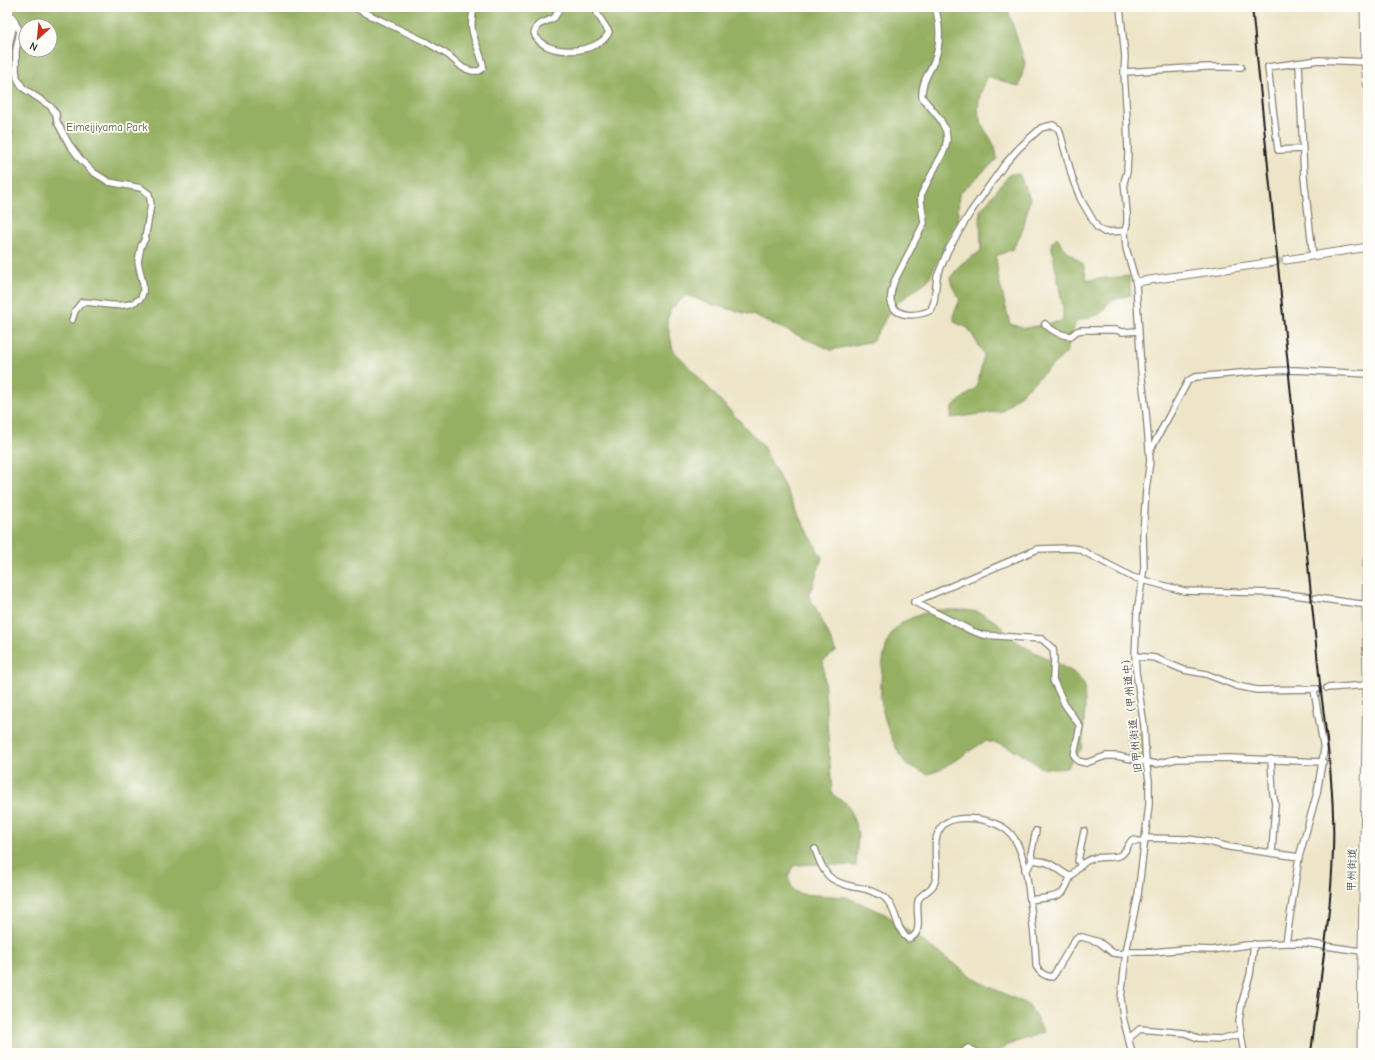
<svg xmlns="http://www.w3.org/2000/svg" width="1375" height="1060" font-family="'Comic Neue','Klee One',sans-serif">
<rect width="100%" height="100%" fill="#fdfcf7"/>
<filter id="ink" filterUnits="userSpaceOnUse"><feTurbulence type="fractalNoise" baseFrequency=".025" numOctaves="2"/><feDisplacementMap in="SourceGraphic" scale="8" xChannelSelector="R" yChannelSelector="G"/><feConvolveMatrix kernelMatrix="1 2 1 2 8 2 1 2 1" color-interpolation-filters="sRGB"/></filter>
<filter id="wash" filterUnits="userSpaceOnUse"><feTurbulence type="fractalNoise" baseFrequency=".012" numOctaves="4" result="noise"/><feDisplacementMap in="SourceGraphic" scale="16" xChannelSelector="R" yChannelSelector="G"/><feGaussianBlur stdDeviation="0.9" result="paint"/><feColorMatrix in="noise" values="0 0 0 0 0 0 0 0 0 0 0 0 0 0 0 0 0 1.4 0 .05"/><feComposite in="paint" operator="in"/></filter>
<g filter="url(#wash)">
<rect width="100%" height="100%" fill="#eee5c8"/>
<path fill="#bccd6f" stroke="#6c7446" d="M1142,733l2,26 -14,-2 -4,-23z"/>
<path fill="#95b062" stroke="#58663f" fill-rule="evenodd" d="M7,7h1000l18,56 -6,24 -31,-11c-7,14 -13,28 -8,44 6,16 16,20 17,39l-38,35 -1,25 -30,61 -36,27 -19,34 -42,9 -79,-35 -42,-11 -24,-9 -15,14 -4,12 6,29 89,95 60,113 -13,38 16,31 11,25 -13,8 9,134 16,11 10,27 -2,34 -47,-2 -16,2 -5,11 5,13 7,4 46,3 39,17 94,68 50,23 15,27 -39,14 -5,7h-993zM26,26h24v24h-24z
M1010,174h9l11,24 -7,31 -10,20 -17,7 2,20 12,48 15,4 38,-7v-13l-12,-65 6,-6 6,11 20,16 4,16 42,-4 2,19 -21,6 -10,13 -24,7 -10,32 -64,58 -51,7 1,-11 25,-20 7,-33 -16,-26 -14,-6v-9l6,-13 -8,-14 -2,-8 11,-14 20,-13 -1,-40z
M933,610h32l13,2 19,10 13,15 19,12 44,23 11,11 1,27 -3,38 -16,20 -12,1 -12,-1 -20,-14 -21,-10 -16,-3 -45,29 -13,4c-9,-4 -20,-8 -25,-16 -9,-13 -20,-43 -21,-58 -1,-19 1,-53 12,-69 9,-12 27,-16 40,-21z"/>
</g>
<g filter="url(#ink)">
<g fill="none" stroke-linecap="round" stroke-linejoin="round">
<path stroke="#c4bda6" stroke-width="7" stroke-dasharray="7 3.5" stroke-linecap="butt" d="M1274,262l12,-2"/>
<defs>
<path id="minor" d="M353,7l73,35 22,13 15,13 9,3h7l4,-3v-3c-5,-23 -16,-31 -9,-57l2,-1
M557,7l1,5 -4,6 -16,7 -4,8c8,25 66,22 75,-1l-11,-17 -3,-8
M935,7c5,16 6,36 0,52 -5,13 -14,23 -13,38l18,22 6,12 1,8 -2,10 -18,34 -6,12v7l3,21 -30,59c-2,6 -4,12 -3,19 3,18 28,15 40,9l3,-8 3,-25 11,-27 22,-37 34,-48 15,-17 22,-20 12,-3 6,4 14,51 8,20 16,27 7,5 21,-1
M1120,7l5,50 -1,15 3,47 1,34 -1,19 -3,10 3,31v10l-2,8 1,17 10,34 5,88 5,42 4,49 -4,29 -3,45 1,32 -7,46 -2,43 1,16 8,53 2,37 3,18v25l-11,90 -12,57 -5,47 2,18 9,36
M14,21l6,10 -4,19v19l1,9 6,10 27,18 6,8 1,8 12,22 12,16 12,12 16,10 32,6 8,6 2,10 -6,35 -4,7 -3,16 5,22v8l-2,6c-17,14 -39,4 -59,4l-7,9 -3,9
M1299,63l5,114 9,79
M1124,72l83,-5h34
M1302,149l-24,1 -10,-83 51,-7 49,2
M1045,324c8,8 15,11 26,12l6,-5 5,-1h34l6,2 17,-1
M1150,451l38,-70 7,-4 68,-6 32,-1 73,4
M1316,598l52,7
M914,602l58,29 11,4 59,4 11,10 1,9 -1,22 12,25 15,21 -6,29 4,6 8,2 20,-7h11l39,8 20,-5 54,-1 93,4
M914,602l124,-53 32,-1 9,1 53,28 52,14 93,2 33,4
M1135,656l20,2 29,12 22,4 31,12 20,4 61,-1
M1327,688l41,-3
M1271,759l2,35 2,9 -3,50
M1144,838l44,1 21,3 20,5 70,10
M815,849c9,25 12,32 39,38 8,1 15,2 21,6 4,1 9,3 11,6 12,12 8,28 22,40 17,-5 7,-25 10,-38 3,-10 16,-9 18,-23 2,-16 -6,-40 7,-53 8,-8 25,-7 35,-6 11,2 25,6 33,15 15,18 17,52 20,75 2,19 5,38 5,57 4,7 8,10 16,11l3,-4 21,-35 6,-1 17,5 14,11 8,1 5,-2h26l34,-3 26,1 35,-5 39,-2h19l63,9
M1032,860l-1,-6 5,-23
M1082,865l-4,-4 6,-30
M1025,870l3,-2 4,-8c5,1 11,1 16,3 9,4 14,10 23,14
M1030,900c9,-2 26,-1 33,-8 3,-4 5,-10 7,-14 4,-6 10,-12 15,-16 12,-8 27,-2 36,-7 5,-3 7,-11 11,-15l12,2
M1286,943l13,-86 18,-64 7,-43 -10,-60
M1129,1038l11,-9 45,4 13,5 23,1 19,-5
M962,1053l6,-5 9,5
M1244,1053l-5,-32 3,-19 8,-27 4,-31"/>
<path id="tertiary" d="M7,13l3,2 4,6 -7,29
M7,128l2,4 -2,8
M1286,260l82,-13
M1136,282l138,-20"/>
<path id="trunk" d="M1365,7l1,55 2,22
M1368,560l-1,45 1,78
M1362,1053l1,-103 5,-263"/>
</defs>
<use href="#minor" stroke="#858072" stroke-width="8"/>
<use href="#tertiary" stroke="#858072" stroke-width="9"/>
<use href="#trunk" stroke="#858072" stroke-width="11"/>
<use href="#minor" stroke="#fff" stroke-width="5.5"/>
<use href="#tertiary" stroke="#fff" stroke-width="7"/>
<use href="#trunk" stroke="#fff" stroke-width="9"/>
<path stroke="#1c1c1c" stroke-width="2" d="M1252,7l68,677c7,55 15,110 13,166 -2,68 -14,136 -22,203"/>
</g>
</g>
<g text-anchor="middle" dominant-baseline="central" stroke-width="3.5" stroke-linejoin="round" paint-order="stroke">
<g font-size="11" fill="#545a39" stroke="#fdfcf7">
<text x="107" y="127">Eimeijiyama Park</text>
</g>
<g font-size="11" fill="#1c1c1c" stroke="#fdfcf7">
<text transform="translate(1132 713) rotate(-96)">旧甲州街道（甲州道中）</text>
<text transform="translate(1352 870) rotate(-89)">甲州街道</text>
</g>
</g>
<rect width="1375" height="1060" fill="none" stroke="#fdfcf7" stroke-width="24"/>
<g transform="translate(38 38) rotate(207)"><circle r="19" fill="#fdfcf7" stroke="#a3a29f"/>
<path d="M0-3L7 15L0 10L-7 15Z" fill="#c8321e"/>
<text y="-6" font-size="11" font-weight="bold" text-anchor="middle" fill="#1c1c1c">N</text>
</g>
</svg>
